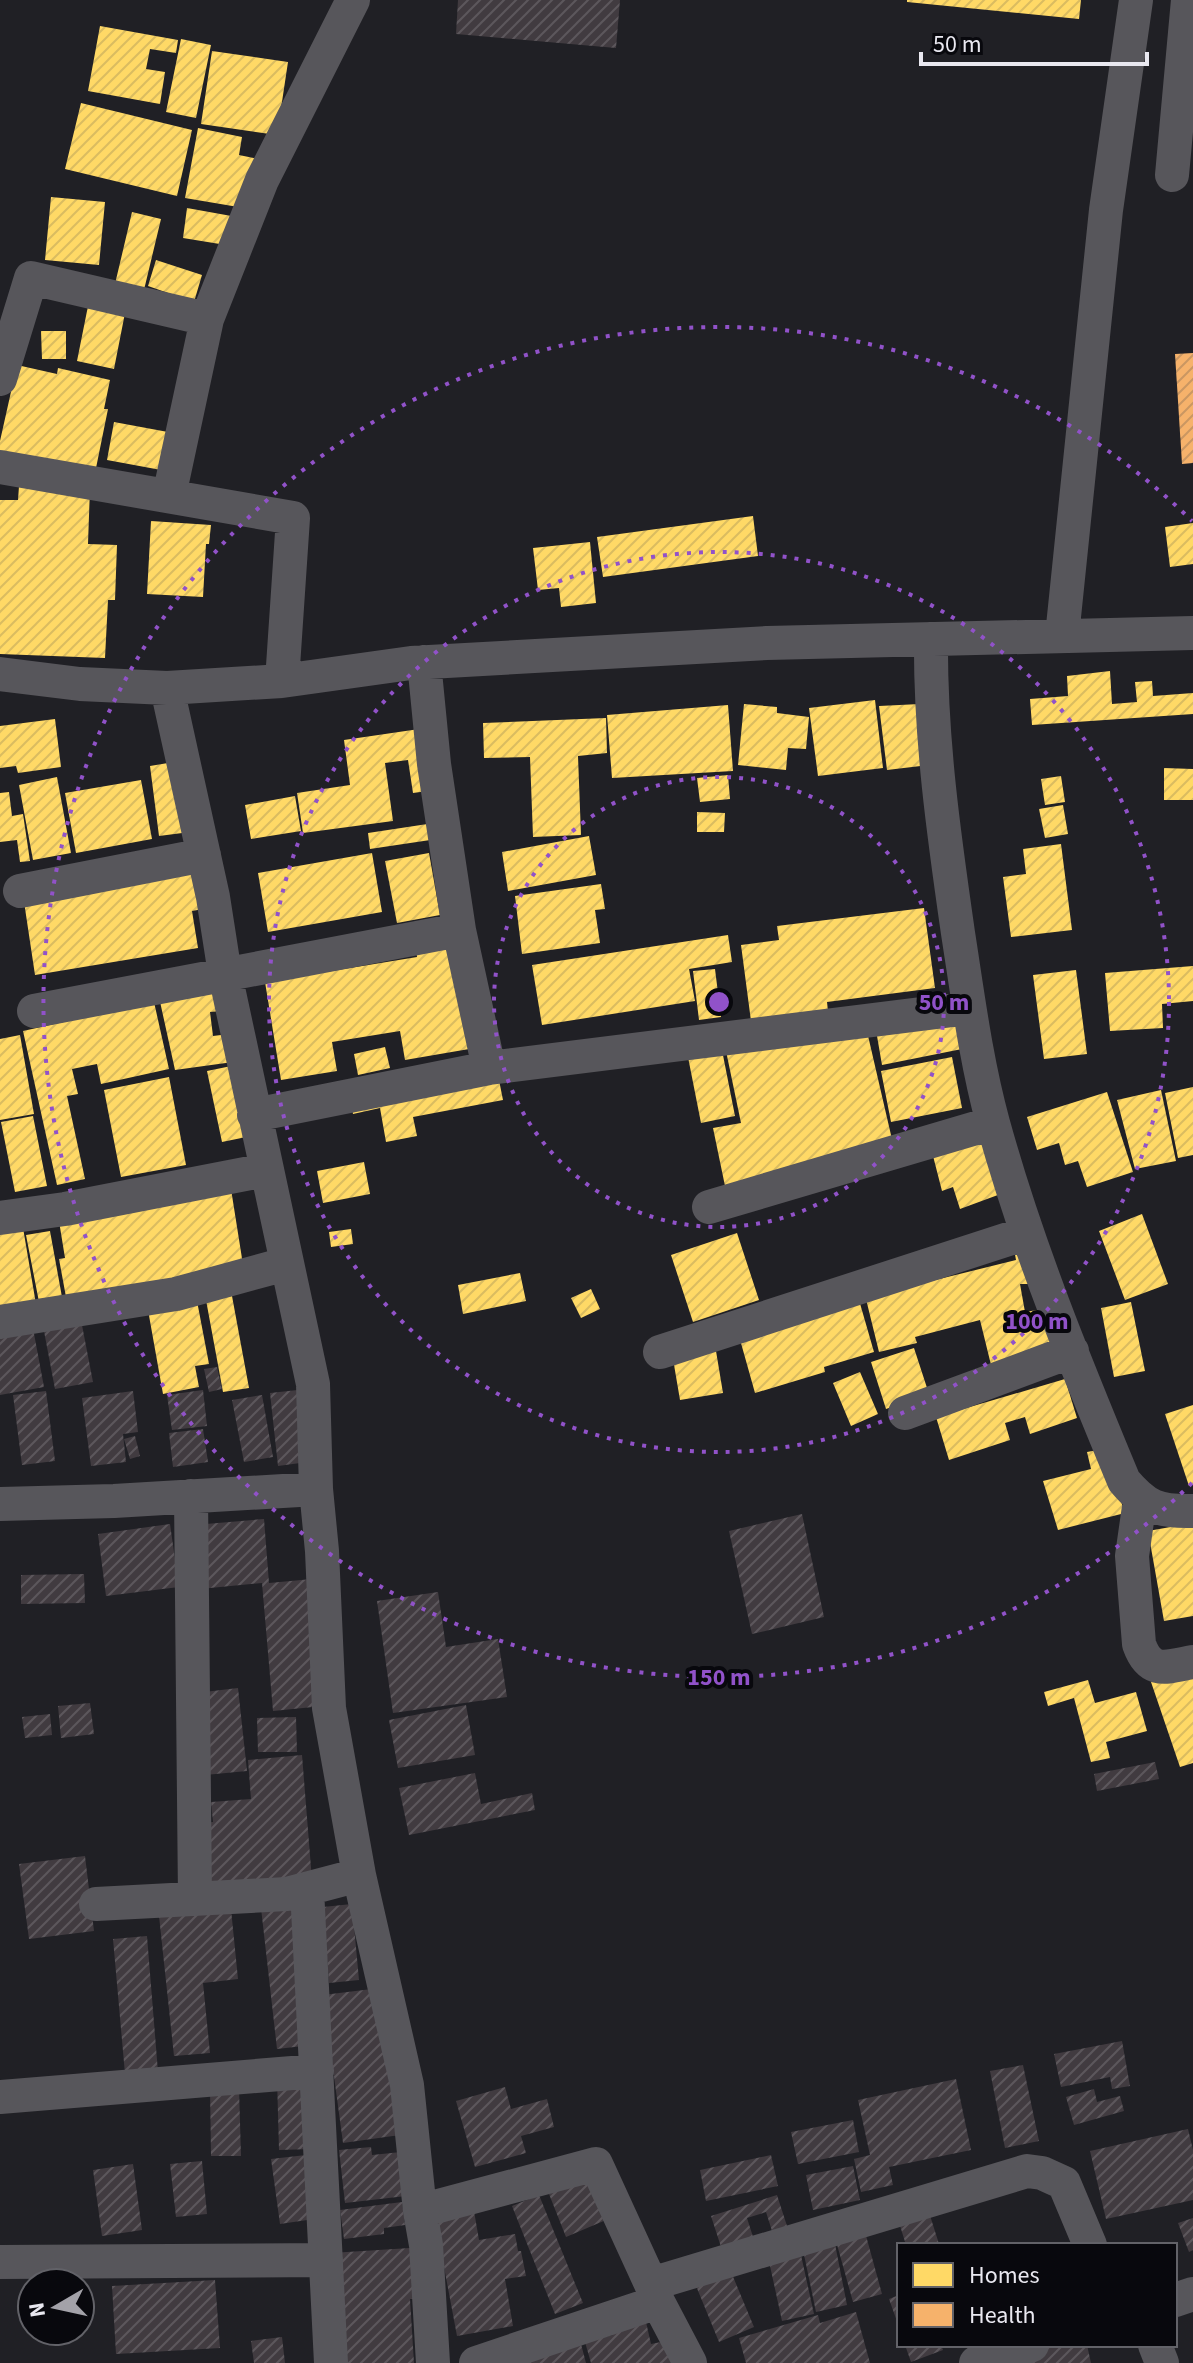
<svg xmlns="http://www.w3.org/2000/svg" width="1193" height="2363" font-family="'Source Sans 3',sans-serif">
<defs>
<pattern id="homes-hatch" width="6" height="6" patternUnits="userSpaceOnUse" patternTransform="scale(2)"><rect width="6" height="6" fill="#ffd966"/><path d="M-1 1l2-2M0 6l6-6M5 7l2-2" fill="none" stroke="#dabc60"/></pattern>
<pattern id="health-hatch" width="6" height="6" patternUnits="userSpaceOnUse" patternTransform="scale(2)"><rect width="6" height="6" fill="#f6b26b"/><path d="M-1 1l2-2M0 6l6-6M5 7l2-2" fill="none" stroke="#ca9762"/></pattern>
<pattern id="building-hatch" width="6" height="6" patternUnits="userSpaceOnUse" patternTransform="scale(2)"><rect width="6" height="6" fill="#413b40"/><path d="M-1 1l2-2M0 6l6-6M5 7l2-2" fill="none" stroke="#5c575c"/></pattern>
</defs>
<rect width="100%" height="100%" fill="#202025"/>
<path fill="url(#homes-hatch)" d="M907,0h174l-2,19 -172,-17z
M100,26l78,14 -2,13 -26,-4 -4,20 19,3 -5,32 -72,-13z
M181,39l30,6 -15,73 -30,-6z
M212,51l76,11 -11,73 -76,-11z
M81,103l111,27 -15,66 -112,-27z
M198,128l44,9 -3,18 19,4 -8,50 -65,-11z
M51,197l54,5 -6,63 -54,-5z
M187,208l50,9 -5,29 -49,-8z
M132,212l29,7 -17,71 -29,-6z
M156,260l46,15 -8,27 -46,-16z
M88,306l37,7 -11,56 -37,-8z
M41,331h25v28h-24z
M17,365l40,9 1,-6 52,12 -6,29h4l-13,64 -95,-22v-10z
M114,422l54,10 -7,38 -54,-10z
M19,486l71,2 -2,56 29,1 -2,55h-7l-3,58 -105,-4v-154h18z
M753,516l5,40 -155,21 -6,-40z
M151,521l60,4 -2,19h-3l-3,53 -56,-3z
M1193,523v41l-23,3 -5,-40z
M590,542l6,61 -35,4 -2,-19 -21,2 -5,-42z
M1110,671l2,33 25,-2 -2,-20 17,-1 1,15 40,-3v21l-161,11 -2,-26 38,-3 -1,-20z
M875,700l8,68 -65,8 -9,-68z
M744,704l33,3v6l32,4 -3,32 -18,-1 -2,22 -48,-5z
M920,704l9,61 -42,5 -8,-64z
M728,705l5,66 -121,7 -5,-63z
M606,718l1,35 -29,3 3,79 -48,2 -3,-80 -46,1 -1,-35z
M55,719l6,48 -43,6 -2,-7 -16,2v-42z
M426,728l9,62 -22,3 -5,-33 -23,3 8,58 -90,12 -6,-40 53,-8 -6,-45z
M180,761l10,71 -31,4 -9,-70z
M1164,768l29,1v31h-29z
M728,775l2,24 -30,3 -3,-24z
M1061,776l4,26 -20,3 -4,-26z
M57,777l14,76 -38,7 -14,-75z
M141,780l11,59 -76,14 -11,-60z
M9,792l3,24 11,-2 7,47 -10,1 -3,-22 -17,2v-49z
M295,796l6,35 -50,8 -6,-34z
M1063,805l5,29 -23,4 -6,-29z
M697,812l28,1 -1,19h-27z
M434,823l3,16 -67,10 -2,-16z
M589,836l7,39 -88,16 -6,-39z
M1061,844l11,86 -61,7 -8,-60 23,-3 -3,-25z
M372,853l10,59 -114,20 -10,-59z
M429,853l11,62 -43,8 -12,-62z
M196,867l7,42 -11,2 6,37 -163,27 -12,-80z
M601,884l4,25 -10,1 5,33 -78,11 -7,-58z
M924,908l11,80 -108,14 1,9 -77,10 -10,-76 38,-5 -2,-14z
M728,935l4,27 -43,7 6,32 -153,24 -10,-60z
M457,941l18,107 -70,12 -5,-29 -68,11 5,29 -56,9 -16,-98 152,-25 -1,-9z
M1193,966v35l-31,3 1,24 -53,3 -5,-58z
M715,969l6,48 -22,3 -6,-49z
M1076,970l11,84 -43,5 -11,-84z
M218,989l3,22 -11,1 3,24 16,-2 4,28 -58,8 -16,-73z
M154,1002l15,67 -68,15 -4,-20 -25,5 6,25 -11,2 18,83 -28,6 -34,-154z
M957,1020l5,29 -80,16 -5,-29z
M866,1027l28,121 -169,38 -12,-58 28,-5 -15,-72z
M20,1035l14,79 -34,6v-81z
M721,1045l14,71 -34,7 -14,-71z
M385,1047l5,21 -32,7 -4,-21z
M952,1057l10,51 -71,14 -10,-51z
M241,1064l15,71 -34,7 -15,-71z
M497,1070l6,30 -90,17 4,19 -31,6 -6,-34 -27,6 -3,-15z
M169,1077l17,88 -65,12 -17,-87z
M1193,1087v68l-15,3 -13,-65z
M1161,1090l15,71 -41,8 -18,-69z
M1107,1092l26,80 -46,15 -9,-26 -13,4 -6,-22 -22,7 -10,-33z
M33,1116l14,70 -32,6 -14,-70z
M982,1138l24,54 -46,17 -7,-22 -11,4 -10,-39z
M364,1162l6,32 -47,9 -6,-32z
M231,1189l13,82 -178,26 -7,-38 6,-1 -7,-43z
M1142,1214l26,70 -43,16 -26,-69z
M22,1222l14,82 -36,6v-84z
M351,1229l2,15 -22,3 -2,-15z
M50,1231l12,66 -23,5 -13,-67z
M737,1233l22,67 -66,22 -22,-67z
M1014,1249l19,35h-13l5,28 24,-4 11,43 -68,18 -12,-49 -65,17 2,6 -38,9 -14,-57 30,-5 121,-30z
M520,1273l6,28 -63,13 -5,-29z
M591,1289l9,20 -19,9 -10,-20z
M232,1296l17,92 -26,4 -17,-92z
M859,1300l15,52 -50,15 1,5 -70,21 -16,-57z
M197,1301l12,63 -14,2 4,21 -36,7 -15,-84z
M1131,1302l14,69 -31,6 -13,-69z
M715,1345l8,48 -43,7 -8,-47z
M914,1348l15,46 -43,15 -15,-47z
M860,1372l18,42 -27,12 -18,-43z
M1065,1379l12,39 -47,16 -5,-17 -20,6 5,17 -61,20 -13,-43z
M1193,1405v79l-4,2 -24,-72z
M1103,1449l22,64 -67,17 -15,-49 48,-12 -4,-17z
M1193,1523v93l-29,5 -16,-90z
M1193,1668v95l-13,4 -29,-85z
M1088,1680l7,23 41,-11 11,39 -41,11 4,16 -19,4 -17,-64 -26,8 -4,-14z"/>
<path fill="url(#health-hatch)" d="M1193,353v110l-11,1 -7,-110z"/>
<path fill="url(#building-hatch)" d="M458,0h162l-4,48 -160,-14z
M81,1320l12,62 -38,7 -12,-63z
M32,1323l12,64 -44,8v-66z
M217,1367l5,22 -13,3 -5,-23z
M307,1389l8,72 -37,5 -8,-73z
M203,1390l4,36 -35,4 -5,-35z
M46,1391l9,70 -33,4 -9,-70z
M133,1391l5,41 -15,2 3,28 -35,4 -9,-68z
M262,1395l11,62 -29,5 -12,-62z
M203,1429l5,33 -35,5 -4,-34z
M135,1436l5,20 -10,3 -6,-20z
M802,1514l22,103 -72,17 -23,-103z
M264,1519l5,64 43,-4 11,127 -50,5 -11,-128 -62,6 -6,-64z
M170,1524l9,63 -73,9 -8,-62z
M84,1574l1,29 -64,1v-29z
M438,1592l8,55 52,-8 9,58 -114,16 -16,-112z
M238,1688l9,83 -42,4 -9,-82z
M90,1703l4,31 -33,4 -3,-32z
M466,1705l9,50 -77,13 -9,-48z
M50,1714l2,21 -27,3 -3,-21z
M296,1717l1,35h-39l-1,-34z
M302,1755l10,125 -106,8 -5,-65 12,-1 -2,-20 40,-3 -3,-39z
M1155,1762l4,17 -62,12 -3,-17z
M475,1773l6,31 51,-11 3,17 -126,25 -10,-47z
M85,1856l9,75 -65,8 -10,-75z
M296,1903l16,142 -35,4 -16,-141z
M352,1904l7,76 -30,3 -6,-76z
M231,1909l7,70 -35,4 7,70 -36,3 -15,-140z
M147,1936l11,136 -33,2 -12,-135z
M380,1988l20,147 -57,8 -20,-148z
M1122,2041l8,45 -18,3 -2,-12 -49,10 -7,-33z
M1023,2065l16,76 -34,7 -15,-77z
M312,2077l1,72 -34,1 -2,-72z
M956,2079l15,71 -82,17 4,18 -32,7 -7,-33 16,-4 -12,-55z
M505,2087l6,22 36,-10 7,28 -33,9 5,17 -51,14 -19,-66z
M210,2088h29l2,68h-30z
M1094,2089l3,13 23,-6 4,15 -50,14 -8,-28z
M853,2120l6,32 -61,12 -7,-32z
M1188,2129l5,21v50l-87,19 -16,-68z
M371,2147l1,8 29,-3 5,44 -61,7 -6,-53z
M306,2155l8,64 -34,5 -9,-65z
M771,2155l7,31 -72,15 -6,-31z
M202,2161l5,53 -31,3 -6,-53z
M133,2164l9,66 -40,6 -9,-66z
M853,2166l7,34 -47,10 -7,-35z
M588,2177l18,43 -40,17 -17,-43z
M539,2195l44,108 -28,11 -43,-108z
M777,2195l10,31 -15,5 -6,-19 -19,6 7,22 -32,10 -11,-34z
M402,2202l3,23 -21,3v6l-40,5 -4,-29z
M927,2206l12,38 -33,1 -9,-29z
M474,2211l5,29 36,-6 3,17h3l5,25 -21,3 8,47 -56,10 -22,-117z
M1193,2218v32l-4,2 -11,-29z
M865,2232l17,62 -29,8 -17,-61z
M834,2239l13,66 -31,7 -14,-67z
M799,2246l15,68 -32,7 -15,-69z
M410,2248l3,51h-3l4,64h-69l-14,-110z
M729,2267l25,60 -35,15 -25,-61z
M215,2280l5,68 -104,6 -4,-68z
M899,2295v32l-10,-28z
M856,2312l14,51h-124l-7,-25 79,-23 2,8z
M646,2322l5,22 20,-4 10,23h-90l-6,-21 28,-7 -1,-5z
M282,2337l3,26h-31l-3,-22z
M581,2344l5,19h-70z
M905,2345h36l2,5 -32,12z
M1057,2345h30l4,18h-71l-1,-8z"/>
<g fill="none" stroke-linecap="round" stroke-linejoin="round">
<path stroke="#57565b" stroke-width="34" d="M1172,175l16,-175
M0,379l31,-101 176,41 55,-139 91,-180
M0,467l293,51 -11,163
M169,496l38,-177
M1062,636l44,-426 30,-210
M931,639c-1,98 13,197 27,294 10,64 18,128 35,190 34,123 82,240 131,358 22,26 34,31 69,30
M424,662l10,102 25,166
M0,674l80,10 87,4 115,-7 129,-18 356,-20 426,-10
M167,688l46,209 12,77 88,410 3,105 6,62 7,157 30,167 48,210 13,126 6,34 7,118
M20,891l184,-36
M34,1011l425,-81 30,138 -235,47
M489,1068l480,-60
M709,1207l284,-84
M0,1218l65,-9 201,-39
M0,1322l176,-28 110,-30
M660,1352l367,-119
M905,1413l167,-62
M191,1496l4,403
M1140,1500l-8,56 7,88c11,31 27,23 54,18
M0,1504l114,-3 202,-12
M307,1889l24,474
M96,1904l191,-10 72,-19
M0,2097l317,-26
M420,2211l176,-47 55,120
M0,2262l326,-2
M1175,2300l18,-6
M658,2302l-7,-18 376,-113 15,2 22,10 26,62
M1155,2345l7,18
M476,2363l182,-61 32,61
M976,2363l56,-18"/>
</g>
<g fill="none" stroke="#9152c9" stroke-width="4" stroke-dasharray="4 8">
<circle cx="719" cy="1002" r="225"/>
<circle cx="719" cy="1002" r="450"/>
<path d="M1192 1483A675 675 0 1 1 1192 521"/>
</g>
<circle cx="719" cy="1002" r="12" fill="#9152c9" stroke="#08080d" stroke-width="4"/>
<g font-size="24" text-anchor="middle" font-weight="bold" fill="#9152c9" stroke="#08080d" stroke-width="8" stroke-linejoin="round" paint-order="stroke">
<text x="944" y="1010">50 m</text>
<text x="1037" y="1329">100 m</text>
<text x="719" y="1685">150 m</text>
</g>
<rect x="897" y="2243" width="280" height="104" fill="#08080d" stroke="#626268" stroke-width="2"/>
<rect x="913" y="2263" width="40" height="24" fill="#ffd966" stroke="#626268" stroke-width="2"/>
<text x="969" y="2283" font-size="24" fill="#e9e8f0">Homes</text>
<rect x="913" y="2303" width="40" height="24" fill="#f6b26b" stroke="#626268" stroke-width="2"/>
<text x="969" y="2323" font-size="24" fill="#e9e8f0">Health</text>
<g transform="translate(56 2307) rotate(261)"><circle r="38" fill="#08080d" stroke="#626268" stroke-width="2"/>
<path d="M0-6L14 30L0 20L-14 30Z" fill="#a3a2a9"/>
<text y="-12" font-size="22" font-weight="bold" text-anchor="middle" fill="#e9e8f0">N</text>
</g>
<path d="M921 52v12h226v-12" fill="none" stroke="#e9e8f0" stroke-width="4"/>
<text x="933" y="52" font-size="24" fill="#e9e8f0" stroke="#08080d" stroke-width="6" paint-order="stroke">50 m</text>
</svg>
